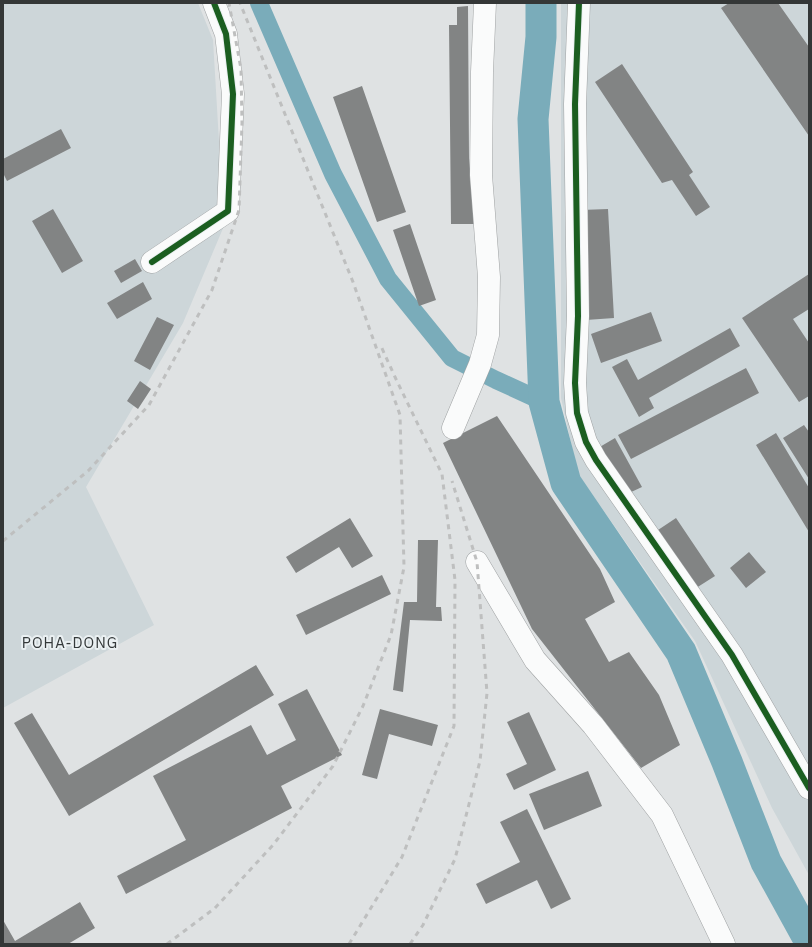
<svg xmlns="http://www.w3.org/2000/svg" width="812" height="947" font-family="'IBM Plex Sans',sans-serif">
<rect width="100%" height="100%" fill="#dfe2e3"/>
<path fill="#cdd6d9" d="M3,3h195l15,37 11,186 -41,97 -97,164 68,138 -151,83z
M561,3h248v872l-37,-67 -77,-167 -117,-167 -17,-76z"/>
<g fill="none" stroke-linecap="round" stroke-linejoin="round">
<path stroke="#7aacba" stroke-width="18" d="M259,3l74,171 55,105 64,79 44,22 48,22"/>
<path stroke="#7aacba" stroke-width="31" d="M541,3v34l-8,82 11,283 22,81 115,169 46,110 39,100 43,78"/>
</g>
<path fill="#828484" d="M729,3h49l31,44v89l-88,-128z
M468,6l1,152 6,66h-24l-2,-199h8v-18z
M622,64l71,108 -4,3 21,32 -14,9 -24,-36 -10,3 -67,-101z
M362,86l44,126 -29,10 -44,-125z
M61,129l10,19 -64,33 -4,-8v-14z
M53,209l30,52 -21,12 -30,-52z
M608,209l6,109 -28,2 -5,-110z
M410,224l26,76 -17,6 -26,-76z
M135,259l7,12 -21,12 -7,-12z
M809,274v35l-16,10 16,24v53l-10,6 -57,-84z
M143,282l9,17 -35,20 -10,-16z
M651,312l11,29 -61,22 -10,-29z
M157,317l17,8 -24,45 -16,-9z
M730,328l10,18 -91,52 5,10 -15,9 -27,-50 15,-8 11,21z
M746,368l13,25 -128,66 -13,-24z
M140,381l11,8 -13,20 -11,-8z
M497,416l103,153 15,33 -30,17 24,43 20,-10 30,43 21,50 -39,23 -109,-139 -89,-186z
M804,425l5,7v47l-26,-41z
M776,433l33,55v44l-53,-87z
M615,438l27,49 -13,6 -31,-45z
M350,518l23,38 -21,12 -13,-21 -43,26 -10,-16z
M676,518l39,58 -22,14 -38,-58z
M418,540h20l-2,67h5l1,14 -32,-1 -7,72 -10,-2 11,-88h13z
M749,552l17,20 -20,16 -16,-20z
M382,575l9,19 -85,41 -10,-20z
M256,665l18,30 -205,121 -55,-93 18,-10 37,62z
M307,689l35,66 -61,31 11,22 -166,86 -9,-18 69,-36 -33,-64 98,-51 16,30 29,-15 -18,-36z
M380,709l58,16 -6,21 -43,-12 -12,45 -15,-4z
M529,712l27,58 -42,20 -8,-16 21,-10 -20,-42z
M588,771l14,35 -58,24 -15,-36z
M527,809l44,90 -20,10 -14,-29 -51,24 -10,-20 44,-22 -20,-40z
M80,902l15,26 -27,16h-65v-24l12,21z"/>
<g fill="none" stroke-linecap="round" stroke-linejoin="round">
<defs>
<path id="minor" d="M579,3l-4,101 3,212 -3,67 2,30 9,29 10,18 136,195 77,133
M152,262l76,-51 5,-117 -7,-60 -12,-31
M453,428l27,-64 8,-29 1,-58 -8,-102 1,-103 3,-69
M477,562l58,98 58,65 69,90 62,129"/>
</defs>
<use href="#minor" stroke="#9fa2a3" stroke-width="23"/>
<use href="#minor" stroke="#fafbfb" stroke-width="22"/>
<path stroke="#bebfbf" stroke-width="3" stroke-dasharray="5 5" stroke-linecap="butt" d="M3,541l85,-70 61,-66 63,-115 27,-80 3,-87 -1,-54 -12,-66
M167,944l48,-36 58,-63 60,-79 30,-60 28,-71 13,-68 -4,-152 -47,-133 -113,-279
M349,944l53,-87 52,-131 1,-146 -13,-106 -47,-97 -15,-33
M410,944l13,-19 32,-66 25,-98 7,-68 -10,-131 -25,-81"/>
<defs>
<path id="cycleway" d="M579,3l-4,101 3,212 -3,67 2,30 9,29 10,18 136,195 77,133
M152,262l76,-51 5,-117 -7,-60 -12,-31"/>
</defs>
<use href="#cycleway" stroke="#eaf0f2" stroke-width="8"/>
<use href="#cycleway" stroke="#1b5e20" stroke-width="6"/>
</g>
<g text-anchor="middle" dominant-baseline="central" stroke-width="4" stroke-linejoin="round" paint-order="stroke">
<g font-size="15" letter-spacing="1" fill="#34393a" stroke="#eaf0f2">
<text x="70" y="642">POHA-DONG</text>
</g>
</g>
<rect width="812" height="947" fill="none" stroke="#343737" stroke-width="8"/>
</svg>
